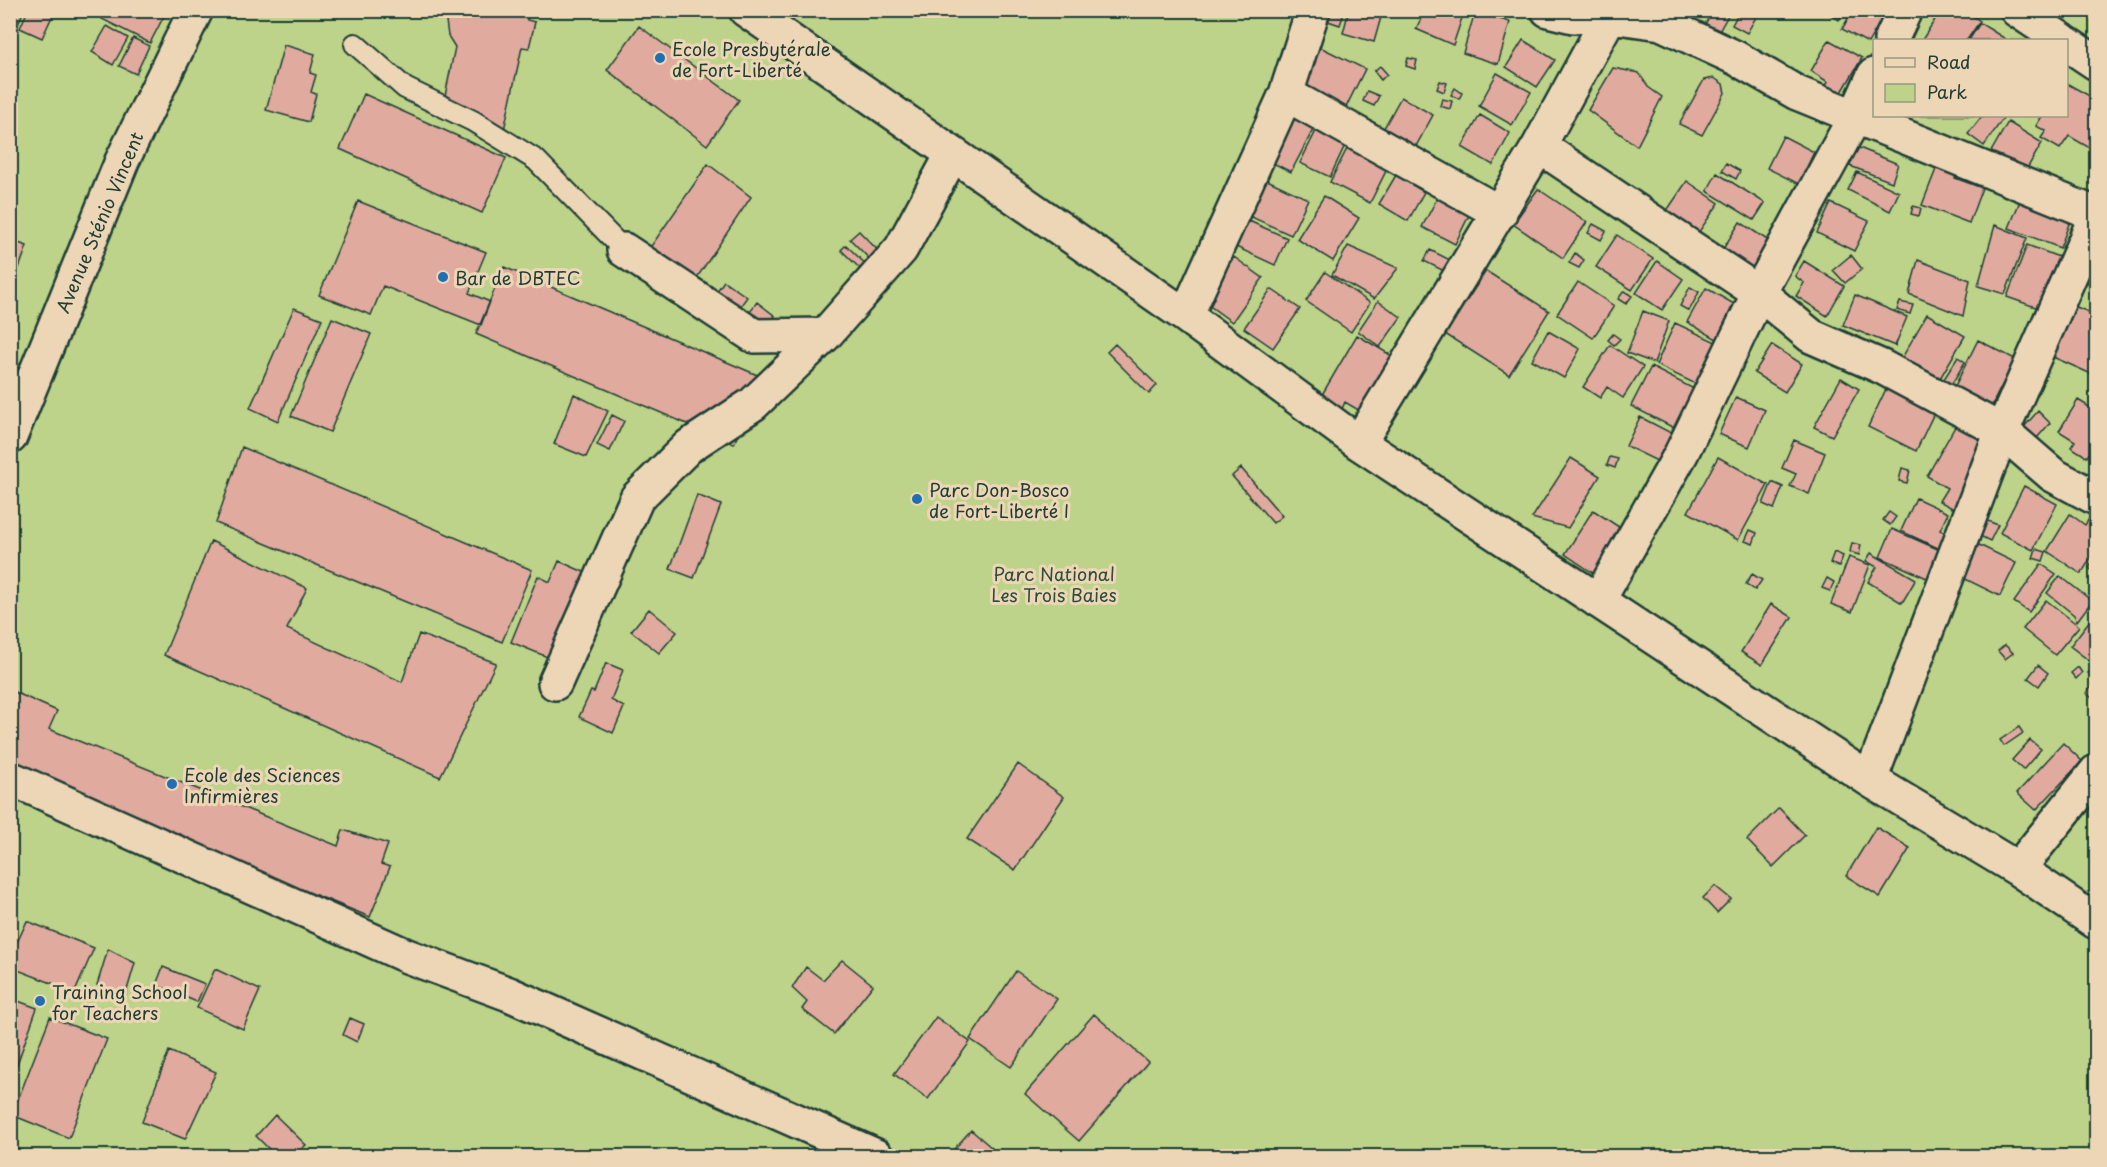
<svg xmlns="http://www.w3.org/2000/svg" width="2107" height="1167" font-family="'Playpen Sans',sans-serif">
<rect width="100%" height="100%" fill="#eccab0"/>
<filter id="ink" filterUnits="userSpaceOnUse"><feTurbulence type="fractalNoise" baseFrequency=".0167" numOctaves="2"/><feDisplacementMap in="SourceGraphic" scale="12" xChannelSelector="R" yChannelSelector="G"/><feConvolveMatrix kernelMatrix="1 2 1 2 8 2 1 2 1" color-interpolation-filters="sRGB"/></filter>
<g filter="url(#ink)">
<path fill="#bdd389" stroke="#6e885e" stroke-width="1.5" fill-rule="evenodd" d="M10,11h2086v1145h-2085zM1874,40h192v76h-192z"/>
<path fill="#e1aa9f" stroke="#1f3d34" stroke-width="1.5" d="M10,10h14l-6,14 -8,-3z
M28,10h27l-13,28 -22,-10z
M107,10h60l-17,33 -48,-24z
M530,10l-3,10 8,2 -6,26 -7,-1 -18,83 -63,-14 14,-69 -7,-11 -2,-15 6,-10z
M1319,10h26l-5,15 -24,-8z
M1349,10h34l-9,32 -31,-9z
M1425,10h26l12,5 -10,30 -37,-16z
M1713,10h18l-14,25 -13,-9z
M1740,10h20l-13,23 -15,-8z
M1829,10h16l-6,10 -12,-7z
M1853,10h11l17,10 -13,23 -26,-14z
M1941,10h23l16,11 -13,19h-45z
M1475,12l35,10 -12,42 -35,-11z
M1980,23l27,17h-38z
M107,26l21,12 -15,27 -21,-13z
M639,26l100,74 -32,45 -100,-75z
M133,38l16,8 -13,28 -17,-8z
M1523,40l32,20 -18,27 -31,-20z
M1829,40l33,18 -24,41 -16,-8 6,-9 -17,-11z
M284,45l31,9 -5,19 6,2 -5,17 5,2 -7,28 -43,-12z
M1320,47l45,22 -21,42 -45,-22z
M1408,58l9,2 -2,9 -9,-3z
M1380,66l7,8 -6,6 -7,-9z
M1613,68l26,5 9,14 14,10 -25,49 -49,-36z
M1497,73l34,19 -19,33 -33,-19z
M1714,78l9,6 2,9 -23,42 -23,-11 25,-44z
M1440,81l7,2 -3,9 -7,-3z
M2066,83l27,15 3,-7v41l-8,15 -19,-11 -9,13 -19,-11 5,-7 -10,-5 6,-10h24z
M1455,88l7,5 -3,6 -8,-4z
M1367,91l12,5 -5,10 -11,-5z
M364,94l142,64 -24,55 -142,-64z
M1401,97l32,18 -17,31 -32,-18z
M1442,99l10,2 -2,8 -10,-3z
M1294,113l22,11 -25,48 -22,-11z
M1480,115l30,18 -17,32 -31,-18z
M1982,116l22,1 -20,29 -16,-12z
M2008,122l34,21 -20,34 -34,-20z
M1316,131l29,14 -15,32 -30,-14z
M1783,136l31,16 -15,32 -32,-16z
M1350,143l40,20 -20,40 -40,-21z
M1857,147l41,17 -6,18 -42,-16z
M1940,159l19,8 -4,11 27,10 -13,35 -47,-18z
M1726,163l14,8 -4,8 -14,-8z
M708,164l43,33 -61,91 -45,-33z
M1857,172l42,20 -9,19 -42,-21z
M1717,173l48,30 -11,17 -47,-29z
M1396,175l28,17 -16,29 -29,-17z
M1265,179l43,20 -17,36 -44,-20z
M1687,181l32,22 -23,33 -32,-21z
M1538,189l49,33 -24,36 -50,-34z
M1440,193l32,16 -17,35 -33,-17z
M1324,196l35,22 -26,43 -36,-22z
M2022,196l50,20 -12,32 -51,-20z
M358,201l128,51 -17,41 21,9 -9,23 -98,-39 -12,29 -52,-20z
M1831,203l38,18 -15,30 -37,-18z
M1913,206l8,2 -2,8 -8,-2z
M1249,221l38,17 -12,27 -39,-18z
M1740,222l35,23 -19,30 -35,-23z
M1593,224l13,7 -5,9 -13,-7z
M1995,225l32,13 -22,56 -27,-8z
M859,231l41,42 -8,9 -42,-43z
M1617,235l36,24 -21,31 -36,-23z
M10,240l17,6 -13,36 -4,-2z
M2096,241v45l-15,-6z
M846,245l42,41 -5,5 -42,-41z
M2027,245l37,14 -20,51 -37,-13z
M1348,246l50,22 -24,31 -42,-24z
M1430,250l22,11 -6,11 -22,-11z
M1575,253l9,7 -5,8 -10,-5z
M1851,255l11,14 -17,14 -12,-13z
M1234,257l29,21 -31,44 -29,-21z
M1918,260l52,20 -7,36 -54,-22z
M1657,261l26,18 -21,31 -26,-17z
M1804,261l40,25 -17,30 -31,-20 8,-13 -9,-7z
M504,267l258,110 -28,67 -258,-110z
M1486,271l63,40 -40,64 -64,-41z
M1325,272l45,31 -19,29 -45,-31z
M724,281l23,16 -20,28 -23,-16z
M1578,282l36,24 -21,32 -36,-24z
M1690,287l9,5 -10,19 -9,-5z
M1706,288l35,20 -19,34 -35,-20z
M1271,289l29,20 -27,39 -29,-20z
M1624,291l8,5 -6,8 -8,-5z
M1855,295l52,22 -12,29 -52,-21z
M1378,301l23,16 -21,30 -22,-16z
M757,302l18,14 -20,26 -18,-14z
M1900,302l13,3 -3,9 -13,-4z
M2074,306l22,9v61l-43,-19z
M294,308l28,11 -44,102 -28,-13z
M1643,311l26,10 -15,42 -27,-10z
M1927,314l38,22 -26,44 -37,-22z
M332,318l39,16 -41,98 -39,-16z
M1675,323l43,20 -20,42 -42,-20z
M1548,331l32,18 -16,29 -32,-18z
M1613,334l7,5 -6,6 -6,-5z
M1357,335l42,25 -32,55 -22,-13 -4,9 -21,-13z
M1978,340l37,19 -24,48 -37,-19z
M1115,344l42,41 -8,9 -42,-42z
M1610,345l33,22 -20,31 -16,-11 -7,11 -17,-11z
M1772,345l30,19 -17,28 -31,-19z
M1958,357l7,5 -15,25 -8,-5z
M1651,367l45,23 -20,39 -45,-23z
M1841,378l18,11 -27,47 -18,-9z
M1886,389l48,24 -18,38 -48,-24z
M574,394l34,17 -22,46 -32,-13z
M1736,397l29,13 -16,37 -30,-13z
M2078,400l16,10 2,-4v37l-9,14 -16,-10 4,-6 -16,-10z
M2038,411l12,12 -13,15 -13,-11z
M612,415l12,6 -14,30 -13,-6z
M1640,417l33,17 -14,28 -33,-16z
M1956,425l32,18 -34,66 -15,-8 8,-13 -20,-12z
M1794,440l31,13 -16,41 -19,-8 6,-12 -14,-6z
M242,447l290,123 -30,72 -286,-119z
M1610,457l8,2 -3,9 -8,-3z
M1718,457l50,28 -30,55 -50,-28z
M1571,458l29,18 -32,52 -36,-10z
M1241,468l41,48 -9,7 -41,-47z
M1902,468l8,2 -3,13 -8,-2z
M1772,482l11,5 -9,22 -11,-5z
M2024,486l33,18 -24,46 -33,-17z
M697,495l24,10 -27,73 -24,-9z
M1916,498l32,15 -8,17 8,3 -8,16 -39,-18z
M1593,510l32,21 -29,44 -31,-21z
M1889,512l7,5 -6,8 -7,-5z
M2093,513l3,3v34l-15,24 -34,-23 23,-37 15,11z
M1985,520l13,5 -8,16 -12,-6z
M1892,529l50,22 -13,28 -49,-22z
M1750,530l7,3 -4,11 -8,-3z
M211,541l96,47 -20,41 115,53 17,-48 77,29 -56,114 -276,-122z
M1973,542l43,21 -16,33 -43,-21z
M1852,543l9,2 -2,10 -9,-3z
M2036,549l10,3 -3,9 -10,-3z
M1834,552l9,4 -4,11 -9,-4z
M1871,553l45,26 -14,24 -34,-21 9,-15 -11,-6z
M2096,556v17l-7,-5z
M1849,557l21,8 -18,47 -21,-8z
M559,561l43,19 -28,27 -3,-1 -19,62 -2,-10 -39,-16 27,-66 12,6z
M2041,564l15,10 -27,38 -15,-10z
M1752,574l10,6 -7,10 -9,-6z
M2060,576l32,25 -15,20 -3,-6 -27,-22z
M1827,578l7,4 -4,9 -8,-3z
M2046,600l33,26 -24,29 -32,-26z
M1771,604l21,13 -30,48 -21,-13z
M649,609l28,23 -18,21 -28,-22z
M2094,615l2,2v49l-26,-20z
M2005,645l8,8 -8,6 -7,-8z
M606,663l17,7 -12,30 13,7 -11,26 -34,-16 12,-26 3,1z
M2038,665l10,8 -9,13 -11,-8z
M2078,667l4,6 -6,6 -5,-6z
M2095,668l1,1v14l-8,-10z
M2091,687l5,5 -3,7 -7,-6z
M10,690l47,21 -8,18 289,117 5,-16 45,14 -7,20 9,3 -20,50 -360,-146z
M2019,727l4,6 -19,13 -4,-6z
M2030,740l11,9 -18,21 -11,-10z
M2063,743l19,18 -46,49 -19,-17z
M1018,764l46,33 -49,73 -48,-31z
M1779,808l26,27 -32,32 -26,-27z
M1876,827l34,21 -30,49 -34,-21z
M1715,886l16,13 -14,14 -14,-15z
M27,921l67,27 -19,44 -65,-25v-9z
M108,949l27,14 -10,34 -28,-12z
M842,960l31,25 -39,49 -32,-25 5,-7 -15,-14 14,-21 17,13z
M163,967l42,17 -8,18 -41,-17z
M215,969l45,21 -17,39 -46,-21z
M1016,971l41,28 -46,68 -41,-28z
M10,998l27,10 -27,76z
M1094,1014l54,48 -69,79 -54,-47z
M50,1017l57,22 -38,99 -57,-23z
M936,1017l34,25 -42,57 -34,-25z
M350,1018l14,6 -7,18 -14,-7z
M169,1051l47,21 -31,67 -43,-17z
M275,1115l31,30 -12,11h-18l-20,-20z
M971,1130l21,18 -8,8h-36z
M10,1146l24,10h-24z"/>
<g fill="none" stroke-linecap="round" stroke-linejoin="round">
<defs>
<path id="service" d="M355,44l50,44 68,33 63,39 88,90"/>
<path id="minor" d="M746,10l440,306 173,127 511,337 148,89 78,53
M1313,10l-27,84 214,119
M1548,10l25,6h37l51,7 75,35 61,35 299,121
M2017,10l45,30
M1891,40l14,-30
M2066,43l30,20
M1539,146l220,147 52,43 71,31 120,64 51,44 43,23
M624,250l130,86 71,-1
M1186,316l100,-222
M1359,443l180,-297 74,-136
M1598,601l83,-147 78,-161 96,-176 19,-42
M555,683l82,-185 52,-52 64,-42 72,-69 76,-86 51,-94
M10,778l397,178 102,38 367,162
M1870,780l132,-349 94,-215
M2018,869l78,-97"/>
<path id="secondary" d="M10,437l112,-276 74,-151"/>
</defs>
<use href="#service" stroke="#1f3d34" stroke-width="24"/>
<use href="#minor" stroke="#1f3d34" stroke-width="38"/>
<use href="#secondary" stroke="#1f3d34" stroke-width="38"/>
<use href="#service" stroke="#edd6b6" stroke-width="20"/>
<use href="#minor" stroke="#edd6b6" stroke-width="33"/>
<use href="#secondary" stroke="#edd6b6" stroke-width="33"/>
</g>
</g>
<g fill="#1f6fb2" stroke="#edd6b6" stroke-width="2">
<circle cx="660" cy="58" r="6"/>
<circle cx="443" cy="277" r="6"/>
<circle cx="917" cy="499" r="6"/>
<circle cx="172" cy="784" r="6"/>
<circle cx="40" cy="1001" r="6"/>
</g>
<g text-anchor="middle" dominant-baseline="central" stroke-width="6" stroke-linejoin="round" paint-order="stroke">
<g font-size="18" fill="#1f3d34" stroke="#edd6b6" text-anchor="start">
<text x="672" y="48">Ecole Presbytérale<tspan x="672" dy="21">de Fort-Liberté</tspan></text>
<text x="455" y="277">Bar de DBTEC</text>
<text x="929" y="489">Parc Don-Bosco<tspan x="929" dy="21">de Fort-Liberté I</tspan></text>
<text x="184" y="774">Ecole des Sciences<tspan x="184" dy="21">Infirmières</tspan></text>
<text x="52" y="991">Training School<tspan x="52" dy="21">for Teachers</tspan></text>
</g>
<g font-size="18" fill="#1f3d34" stroke="#edd6b6">
<text transform="translate(99 222) rotate(-67)">Avenue Sténio Vincent</text>
</g>
<g font-size="18" fill="#2f4c3c" stroke="#edd6b6">
<text x="1054" y="573">Parc National<tspan x="1054" dy="21">Les Trois Baies</tspan></text>
</g>
</g>
<rect width="2107" height="1167" fill="none" stroke="#edd6b6" stroke-width="36"/>
<rect x="18" y="18" width="2071" height="1131" fill="none" stroke="#1f3d34" stroke-width="2" filter="url(#ink)"/>
<rect x="1873" y="39" width="195" height="78" fill="#edd6b6" stroke="#9b9982" stroke-width="1.5"/>
<rect x="1885" y="58" width="30" height="9" fill="#edd6b6" stroke="#9b9982" stroke-width="1.5"/>
<text x="1927" y="69" font-size="18" fill="#1f3d34">Road</text>
<rect x="1885" y="84" width="30" height="18" fill="#bdd389" stroke="#9b9982" stroke-width="1.5"/>
<text x="1927" y="99" font-size="18" fill="#1f3d34">Park</text>
</svg>
